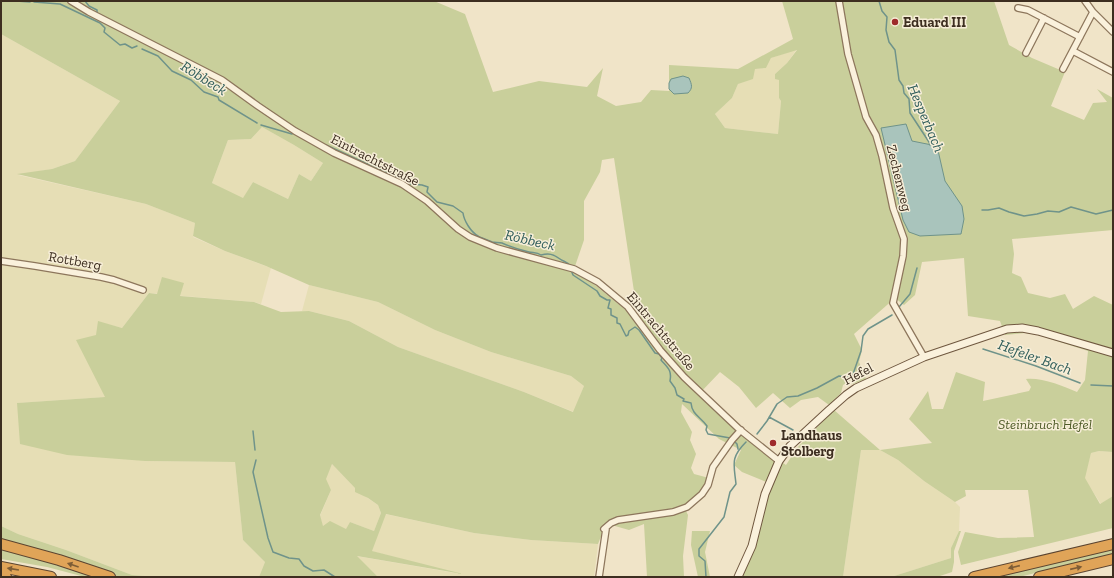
<svg xmlns="http://www.w3.org/2000/svg" width="1114" height="578" font-family="'Zilla Slab',serif">
<rect width="100%" height="100%" fill="#f0e4c8"/>
<path fill="#e6deb5" d="M1,34l119,67 -45,60 -23,8 -34,6 128,29 49,19 -2,14 32,14 46,17 -10,36 -7,-2 -105,-9 -27,35 -24,-6 7,75 -87,6 127,58 90,1 8,78 22,22 -6,15h-102l-25,-2 -66,-25 -48,-16 -17,-8z
M797,49l-10,14 -12,11 4,6v18l2,3 -3,33 -53,-6 -10,-14 17,-16 6,-14 17,-15 11,-1 5,-10z
M262,127l32,18 29,18 -12,18 -12,-7 -11,25 -35,-17 -10,17 -31,-16 16,-43 23,-1z
M309,285l69,17 57,28 56,22 80,24 13,10 -10,26 -50,-20 -126,-45 -49,-26 -40,-10h-7z
M861,450h19l18,10 26,21 31,21 5,5 -1,24 -8,17v10l-60,19h-48z
M1099,451l14,1v44l-12,8 -17,-26 7,-25z
M332,464l28,29 18,12 3,8 -7,18 -24,-9 -4,8 -23,-3 -3,-11 11,-26 -6,-11z
M385,514l89,19 57,7 67,4 -4,33h-216l-22,-21 99,17 -84,-22z"/>
<path fill="#c9cf9b" fill-rule="evenodd" d="M1,1h433l31,13 28,78 46,-11 48,6 16,-19 -6,28 19,10 25,-4 10,-12 18,1v-26l69,4 55,-30 -11,-38h212l15,44 23,13 33,14 -14,34 33,14 9,-17 14,-1 -10,-13 16,9v132l-101,9 2,15 -2,19 9,4 7,16 22,5 15,-4 8,15 21,-13 19,9v147l-14,-1 -8,2 -6,25 15,26 13,-8v32l-152,37 -3,-13 7,-20 33,6 36,-1 -6,-47h-63l1,6 -11,6 -31,-21 -26,-21 -18,-10h-19l-18,127h-105l31,-94 -27,-11 -8,-7 7,-15 -22,-11 -37,-35 -1,8 11,20 -2,8 6,14 -5,14 3,6 15,4 -6,12 -19,17 4,8 -5,41 1,21h-37l-3,-53 -15,6 -14,-4h-10l-7,18 -67,-4 -57,-7 -88,-19 -14,37 91,23 -106,-18 21,21h-119l6,-15 -22,-22 -8,-78 -90,-1 -78,-6 -47,-11 -3,-41 88,-6 -29,-57 20,-5 2,-14 24,7 27,-35 8,1 5,-17 22,6 -4,13 74,6 27,10 28,-1 40,10 49,26 126,45 49,20 11,-26 -13,-10 -80,-24 -56,-22 -57,-28 -69,-17 -43,-19 -41,-15 -32,-15 2,-13 -49,-19 -129,-30 35,-5 23,-8 45,-60 -119,-67zM797,50l-10,13 -12,11v5l4,1v18l2,3 -3,33 -53,-6 -10,-14 17,-16 6,-14 15,-5 2,-10 11,-1 5,-10zM262,127l32,18 29,18 -12,18 -12,-7 -11,25 -35,-17 -10,16 -31,-15 16,-43 23,-1zM614,158l21,140 8,18h-10l-50,-41 -10,-3 11,-32v-39l16,-29 2,-12zM964,258l4,58 32,5 5,14 20,-2 13,2 50,16 -3,29 -8,12c-13,-6 -37,-15 -51,-13l5,8 -2,4 -46,10 2,-19 -29,-10 -13,37h-11l-4,-18 -19,28 23,24 -52,7 -46,-40 -37,38 -11,17 -33,-24 -54,-47 21,-22 19,15 17,21 17,-15 17,15 11,-8 17,-3 11,8 12,-12 2,-8 5,-3 5,2 13,-5 -7,-17 3,-12 -8,-16 41,-36 9,7 11,-10 7,-33zM332,464l23,24v4l13,6 10,7 3,8 -7,18 -24,-9 -4,7 -16,-8 -7,5 -3,-11 11,-25 -5,-11z
M1,526l17,8 48,16 66,25 25,2h-42l-114,-34z
M692,531h18l-5,21 5,25h-12l-7,-32z
M959,531h2l-7,20v11l-2,10 -15,5h-46l60,-19v-10z
M1,548l6,1 90,28h-12l-38,-10 -46,-8z
M1113,548v6l-94,23h-24z"/>
<path fill="#a9c4bc" stroke="#6f938a" d="M683,76l6,2c3,7 4,10 -1,15l-14,1 -5,-5v-6l2,-4z
M906,124l6,17 25,5 8,35 17,25 2,13 -3,15 -41,2 -11,-4 -6,-12 -22,-92z"/>
<g fill="none" stroke-linecap="round" stroke-linejoin="round">
<path stroke="#6f938a" stroke-width="1.5" d="M16,1l14,1
M85,1l4,5 8,4v3
M879,1l3,10 5,6 -1,13 3,12 6,8 4,30 4,6 1,7 5,6 1,14 19,29 1,3
M34,2l26,2 40,19 5,5 -1,4 16,13 5,-1 7,4 5,-2
M142,49l16,7 14,15 19,9 13,12 14,5 1,3 38,23
M261,125l31,9
M298,130l14,8
M326,145l85,39 11,1 6,2 -1,5 10,10 16,4 10,7c1,8 8,19 15,23 1,1 12,5 14,6 3,1 7,0 10,1 9,4 18,7 27,9 4,1 8,0 12,3 8,-2 12,-1 19,4 4,3 7,2 10,7
M982,210h6l11,-2 10,4 15,4 13,-2 11,-3 11,1 12,-5 25,7 17,-4
M571,270l2,5 24,16 3,5 7,4h3l-2,8 3,1v6l6,3v5l3,1 6,12 2,-1 1,-4 6,-4 4,3 16,23 4,1 3,4 -1,2c7,8 11,10 9,21l5,7 2,7 7,4 -1,2 8,2c1,12 10,14 16,23l-1,4 2,4 22,4
M899,307l11,-13 7,-26
M983,349l53,17 44,17
M1091,385l22,1
M769,417l24,13
M253,431l2,19
M757,434l10,-13 10,-17 10,-7 11,-1 19,-8 22,-12 13,1 9,-26 2,-15 5,-7 24,-14
M813,435l15,1
M735,442l2,2 1,5
M256,460l-3,12 15,66 5,14 16,6 10,1 5,7 9,5 11,-1 11,7
M339,577h6
M706,577l-1,-16 -6,-5v-7l25,-32 6,-25 6,-8c-2,-20 -6,-26 10,-42"/>
<defs>
<path id="minor" d="M71,1l18,11 133,68 36,26 37,25 39,22 68,31 25,17 31,28 12,8 27,11 77,21 24,13 30,25 32,43 24,27 55,52 40,32
M839,1l9,53 18,63 10,18 6,21 11,52 11,31 -1,17 -10,47 31,54
M1085,1l8,11 20,20
M1018,8l10,2 52,27
M1073,51l40,21
M1026,53l18,-35
M1063,69l30,-57
M1,261l34,5 66,11 13,3 29,10
M604,529l7,-6 7,-3 55,-8 14,-5 15,-13 6,-9 5,-18 19,-27 9,-10
M599,577l7,-48"/>
<path id="secondary" d="M738,577l14,-31 13,-52 14,-33 11,-15 39,-36 17,-15 10,-7 68,-31 83,-28 15,-1 16,3 75,22"/>
<path id="motorway" d="M1,544l58,16 51,17
M1,567l50,10
M1,576l5,1
M974,577l139,-33
M1039,577l74,-18"/>
</defs>
<use href="#minor" stroke="#8d765c" stroke-width="8"/>
<use href="#secondary" stroke="#6f573f" stroke-width="9"/>
<use href="#motorway" stroke="#5b4430" stroke-width="12"/>
<use href="#minor" stroke="#faf1dc" stroke-width="5.5"/>
<use href="#secondary" stroke="#faf1dc" stroke-width="7"/>
<use href="#motorway" stroke="#e0a458" stroke-width="10"/>
</g>
<defs><path id="oneway-solid" d="M-6-.8H1V-3.2L6.5 0L1 3.2V.8H-6Z"/></defs>
<g fill="#7e5d36">
<use href="#oneway-solid" transform="translate(73 565) rotate(-161)"/>
<use href="#oneway-solid" transform="translate(1014 567) rotate(167)"/>
<use href="#oneway-solid" transform="translate(1076 568) rotate(-13)"/>
<use href="#oneway-solid" transform="translate(13 569) rotate(-171)"/>
</g>
<g fill="#9e2a2b" stroke="#f7eed8" stroke-width="1.5">
<circle cx="895" cy="22" r="4"/>
<circle cx="773" cy="443" r="4"/>
</g>
<g text-anchor="middle" dominant-baseline="central" stroke-width="3" stroke-linejoin="round" paint-order="stroke">
<g font-size="14" font-weight="bold" fill="#3d2e20" stroke="#f7eed8" text-anchor="start">
<text x="903" y="22">Eduard III</text>
<text x="781" y="435">Landhaus<tspan x="781" dy="16">Stolberg</tspan></text>
</g>
<g font-size="14" fill="#3d2e20" stroke="#f7eed8">
<text transform="translate(375 160) rotate(27)">Eintrachtstraße</text>
<text transform="translate(899 178) rotate(76)">Zechenweg</text>
<text transform="translate(75 261) rotate(10)">Rottberg</text>
<text transform="translate(661 331) rotate(50)">Eintrachtstraße</text>
<text transform="translate(858 374) rotate(-28)">Hefel</text>
</g>
<g font-size="14" font-style="italic" fill="#4d5a26" stroke="#f7eed8">
<text x="1045" y="424">Steinbruch Hefel</text>
</g>
<g font-size="15" font-style="italic" fill="#2f5d5a" stroke="#f7eed8">
<text transform="translate(204 78) rotate(32)">Röbbeck</text>
<text transform="translate(926 118) rotate(67)">Hesperbach</text>
<text transform="translate(530 240) rotate(13)">Röbbeck</text>
<text transform="translate(1035 357) rotate(20)">Hefeler Bach</text>
</g>
</g>
<rect width="1114" height="578" fill="none" stroke="#3d2e20" stroke-width="4"/>
</svg>
